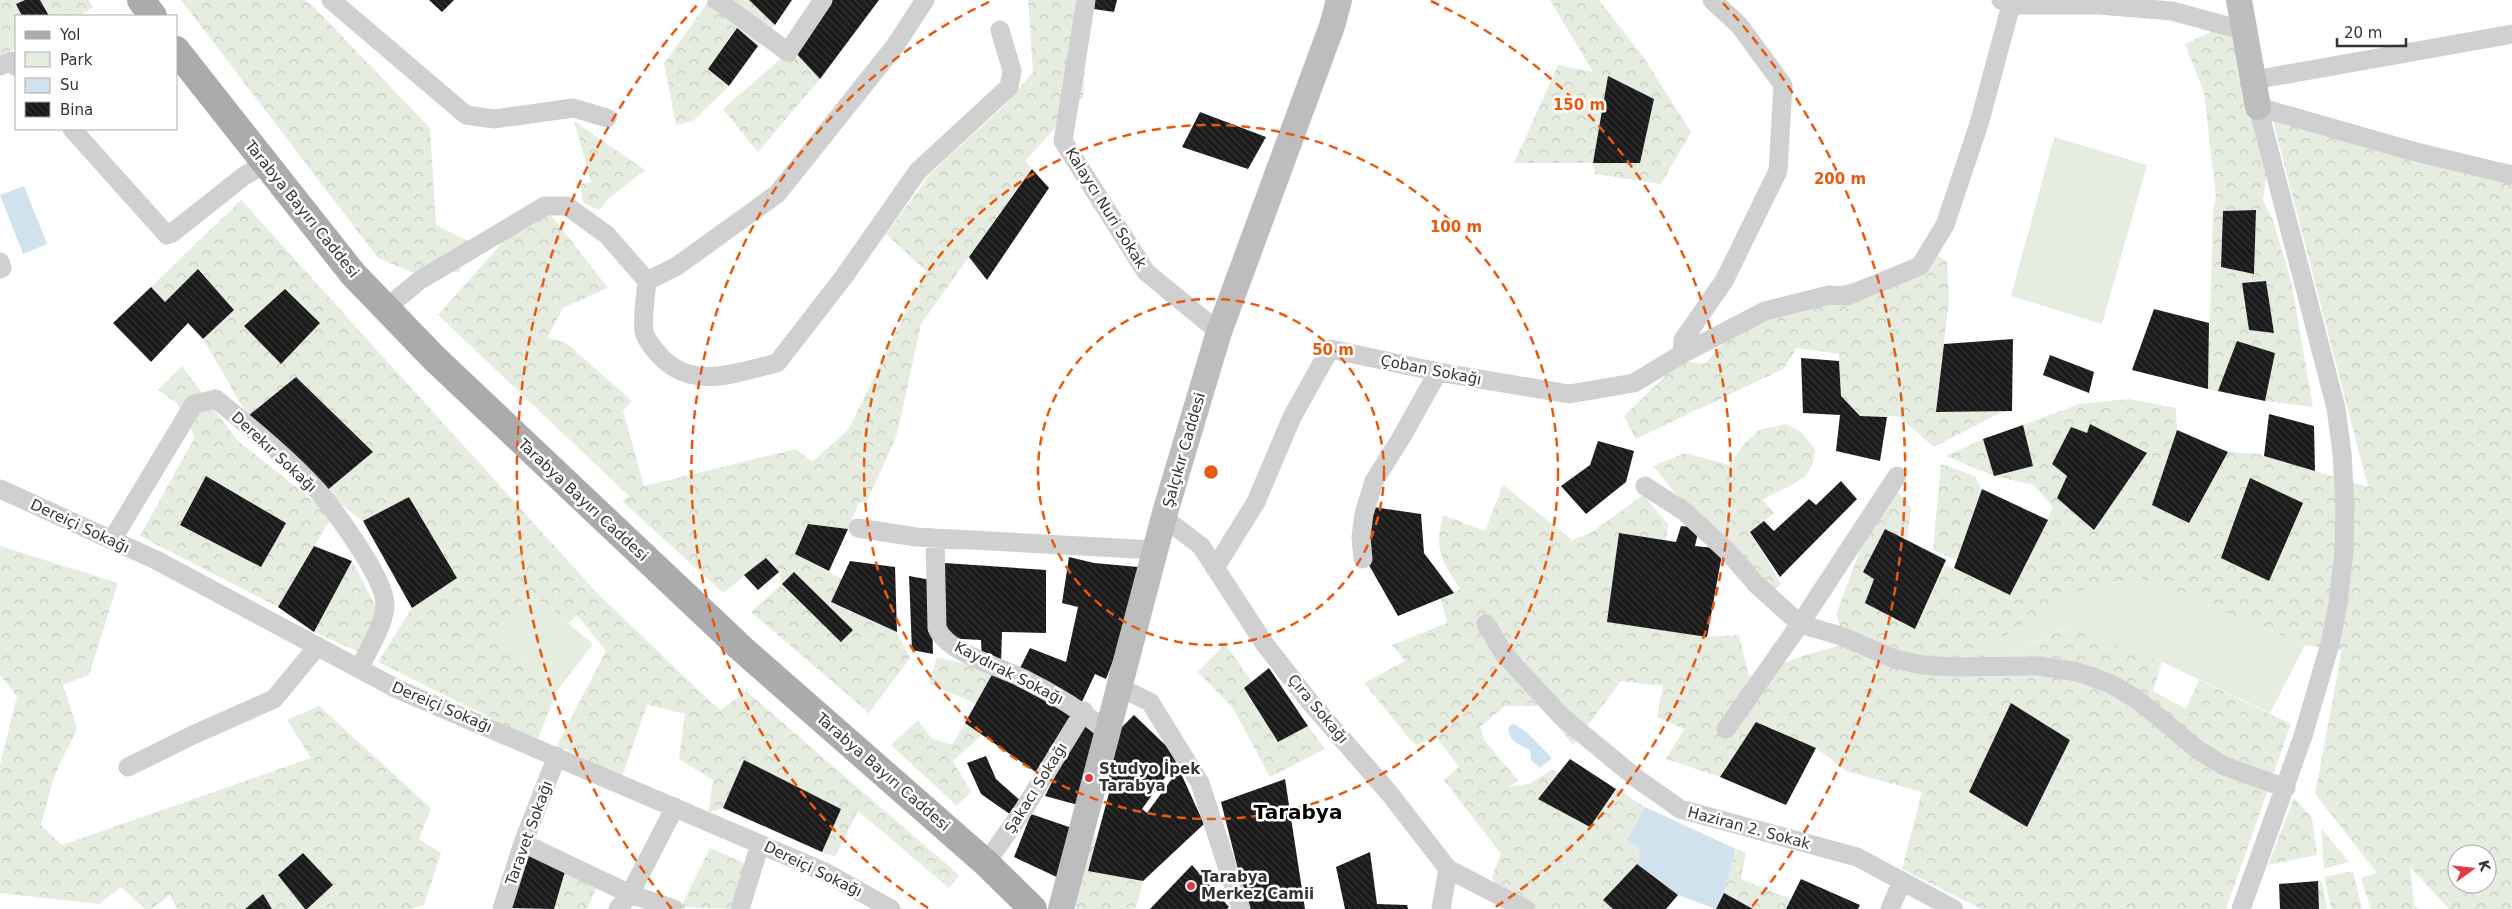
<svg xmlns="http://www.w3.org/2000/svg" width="2512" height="909" font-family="'DejaVu Sans',sans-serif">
<defs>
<pattern id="forest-crowns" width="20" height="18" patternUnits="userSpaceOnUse" patternTransform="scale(1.25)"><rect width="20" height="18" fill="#e6ecdf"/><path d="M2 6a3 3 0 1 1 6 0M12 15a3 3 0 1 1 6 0" fill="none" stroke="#c6cbc0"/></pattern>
<pattern id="building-back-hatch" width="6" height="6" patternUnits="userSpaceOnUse" patternTransform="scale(1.25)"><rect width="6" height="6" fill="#1a1a1a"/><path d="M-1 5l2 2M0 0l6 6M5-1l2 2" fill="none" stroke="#333"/></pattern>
</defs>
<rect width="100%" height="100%" fill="#fff"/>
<path fill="#e6ecdf" d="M2054,137l93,28 -45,159 -91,-28z
M2138,577l167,68 -35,68 -108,-51 -95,-35 -71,35 -16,-11 99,-60z
M531,593l62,51 -36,47 -62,-58z"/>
<path fill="url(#forest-crowns)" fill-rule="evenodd" d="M0,0h25l-9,4 6,12h-6v32l-16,8z
M40,0h48l5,7 -14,9h-30z
M181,0h124l7,5 118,123 6,97 34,17 -11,30 -45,1 -36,-15z
M709,0h40l26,25 -17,21 -22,-18 -28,41 21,17 -36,35 -17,4 -12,-61z
M1028,0h62l-7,97 -58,64 7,8 -111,155 -24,111 -31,68 -7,-1 -11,27 -40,-5 -13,30 47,25 -11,24 66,29 13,26 -41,55 -118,-101 31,-28 -3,-12 -13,-14 -43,35 -101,-92 7,-5 -191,-181 72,-81 17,-13 24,-6 57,73 -45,20 -16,30 18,4 67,59 -9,10 21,75 152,-37 16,13 36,-32 78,-159 -40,-37 45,-61 74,-68 28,-33zM794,572l59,58 -11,12 -59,-58z
M1550,0h49l45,58 47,74 -30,52 -66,-10 -2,-11h-79l44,-98 35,7zM1608,76l46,23 -14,64h-46z
M2230,23l40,128 -7,49 10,21 18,59 22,127 -48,-6 10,-48 -37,-12 -20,50 -10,-2 5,-176 3,-16 -12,-104 -19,-49zM2256,210l-2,64 -33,-7 2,-56zM2266,281l8,52 -25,-3 -7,-46z
M792,49l28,30 -62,73 -35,-43z
M2272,117l240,65v727h-63l-39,-42 4,38 5,4h-48l-10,-31 16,-5 -62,-79 27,-144 -37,-5 -167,-68 -59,14 -99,60 16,11 72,-35 94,35 -9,29 33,18 13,-29 92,44 -65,185h-245l-79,-40 20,-77 -76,-21 -30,-23 -60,-26 -36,55 -54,-18 18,-30 -27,-12 6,-31 -42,-5 -48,64 -32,-39h-36l-25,21 5,14 33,39 -9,7 22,-4 20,-13 65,19 29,18 -18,31 14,12 -4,14 -34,36 10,9h-93l-19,-14 -9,-18 9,-23 -57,-74 15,-13 -22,-29 -22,7 -51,-62 41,-22 -13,-16 55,-22 -6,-24 19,-10c-19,-30 -26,-38 -17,-74l42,16 18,-46 68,54 -1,2 22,-9 51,-37 25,29 -2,16 -59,82 100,15 32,-2 10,41 53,-20 45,-13 -11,-28 50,-136 25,28 -4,33 -22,-11 -22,43 11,7 -9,24 50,26 30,-64 65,29 43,-87 -19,-22 -40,-9 -48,-20 37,-17 11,36 39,-9 -10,-41 56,-21 50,-5 47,9 1,22 -25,75 37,18 39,-71 30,2 110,33zM2090,424l57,29 -53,77 -37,-32 10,-22 -15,-12 19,-36 16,5zM2011,703l59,37 -43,86 -58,-34zM2457,854h30v30h-30z
M574,121l71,49 -37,29 -9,11 -16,-7 -3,-19 11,-2z
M241,200l357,394 111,106 12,10 25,-19 213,184 -10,13 -91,-77 -23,46 -13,-5 -78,-92 -21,48 -15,5 5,-33 -34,-21 6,-45 -38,-9 -25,72 -65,-32 49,-94 -29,-36 -9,8 -37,-30 -36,40 62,58 -20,50 -159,-79 34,-54 45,-30 -48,-81 -46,24 -38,-29 48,-40 -77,-75 -48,39 -45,-77 31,-29 -35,-41 -34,33 -14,-15zM285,289l35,34 -39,41 -37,-38z
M1929,251l18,10 2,39 -13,112 68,-1 -70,36 -36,-31h-38l-19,-20 -2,-42 -42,-6 -14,21 -147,70 -12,-23 57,-55 24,3 40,-46 160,-53z
M182,366l56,75 94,75 -54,91 -138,-71 55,-99 -18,-34 -19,-13zM207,476l79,47 -26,44 -80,-42z
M1786,424l14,7 15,18c-1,6 -1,15 -5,20 -9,16 -33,21 -47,31l11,13 -24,19 31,52 -17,16 -111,-134 32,-13 45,12 13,-20 16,-15z
M1941,464l34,12 7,13 -26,71 -23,-10z
M0,546l118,37 -29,92 -26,10 14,44 -23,48 -13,48 21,20 249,-87 -24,-38 32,-14 112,102 -12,31 22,14 -17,52 -13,4h-104l25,-24 -29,-32 -25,22 27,34h-33l-10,-15 -17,15h-68l-7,-14 -19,14h-6l-24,-22 -22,17 -99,-11v-128l17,-69 -17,-21z
M352,561l24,46 -6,50 -56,-25z
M1225,644l27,38 -8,6 34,54 30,-16 17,23 -55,28 -37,-69 -35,-36z
M937,657l57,14 -18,33 -47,-21z
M918,720l13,18 21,7 13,-22 17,12 -29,26 18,31 -14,14 -66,-61z
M2294,798l18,20 5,37 -49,10z
M2321,828l28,34 -25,7z
M1086,833l11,6 -9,32 55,10 -6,24 -3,4h-57l-8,-9z
M710,848l41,18 -19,43 -51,-2z
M1736,849l10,3 -5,27 50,20 -5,10h-33l-29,-16z
M566,868l32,16 -11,25h-33z
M2353,871l9,38h-31l-7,-32z
M2318,881h4l5,28h-8z"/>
<path fill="#cfe2ee" d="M24,186l23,58 -24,10 -23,-59z
M1511,724c10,-1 32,26 41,34l-12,10 -9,-8 -1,-10c-11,-6 -20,-7 -22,-21z
M1645,807l91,42 -12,44 -8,16 -38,-14 -41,-31 4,-14 -14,-11z"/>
<path fill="url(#building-back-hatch)" d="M25,0h15l9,16h-27l-6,-12z
M429,0h25l-12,12z
M749,0h43l-17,25z
M826,0h53l-59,79 -28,-30z
M1095,0h22l-3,12 -20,-3z
M737,28l21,18 -29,40 -21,-17z
M1608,76l46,23 -14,64h-47z
M1200,112l66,25 -18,32 -66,-22z
M1032,169l17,19 -62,92 -18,-23z
M2256,210l-2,64 -33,-7 2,-56z
M198,269l36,41 -31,29 -15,-16 -37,39 -38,-39 38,-36 14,15z
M2266,281l8,52 -25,-3 -7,-47z
M285,289l35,34 -39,41 -37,-38z
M2154,309l55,14 -1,66 -76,-19z
M2013,339l-1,72 -76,1 8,-68z
M2237,341l38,12 -10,48 -47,-10z
M2050,355l44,17 -5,21 -46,-18z
M1801,358l38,3 2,35 19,20 27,1 -7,44 -44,-10 4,-36 -37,-2z
M296,377l77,75 -48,40 -77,-76z
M2269,414l45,12 1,45 -51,-15z
M2090,424l57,29 -53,77 -37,-32 10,-22 -15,-12 19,-37 16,6z
M2023,425l10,41 -39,10 -11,-37z
M2177,430l51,22 -39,71 -37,-18z
M1598,441l36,10 -8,31 -40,32 -25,-28 29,-21z
M206,476l80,47 -25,44 -81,-42z
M2250,478l53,25 -34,78 -48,-23z
M1841,481l16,18 -77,78 -30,-45 14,-11 10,10 35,-32 7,6z
M1982,489l66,31 -38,75 -56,-27z
M409,497l48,81 -45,30 -49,-87z
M1373,507l48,7 3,39 30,40 -56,23 -32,-56z
M808,524l40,5 -19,42 -34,-17z
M1681,526l18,2 -4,18 28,3 -16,88 -100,-15 12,-89 57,9z
M1885,529l61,31 -31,69 -50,-26 9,-24 -11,-7z
M314,546l38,15 -38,71 -36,-25z
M1069,557l25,6 55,5 -43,111 -11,-5 -15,32 -62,-34 12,-24 36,14 12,-55 -16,-4z
M766,558l13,14 -21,18 -14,-15z
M850,561l45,6 2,65 -66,-30z
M945,563l101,7v63l-44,-1 -1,31 -19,-3 -1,-20 -37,-2z
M794,572l59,58 -12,12 -59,-58z
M909,576l22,4 2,74 -21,-4z
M1269,668l39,58 -30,16 -34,-54z
M994,671l81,41 -35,63 -75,-52z
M2011,703l59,37 -43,87 -58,-35z
M1134,715l45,43 -37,51 5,4 32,-44 25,55 -61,57 -55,-10 24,-89 -7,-7 9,-40z
M1756,722l60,26 -30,57 -66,-28z
M1081,724l20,7 -23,74 -33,-9z
M986,756l10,23 27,24 -9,14 -33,-23 -14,-31z
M1570,759l46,30 -26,38 -52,-28z
M744,760l97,49 -19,43 -99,-44z
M1285,779l20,130h-57l-27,-107z
M1031,814l41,14 -11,51 -47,-22z
M1370,852l7,52 30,1 1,4h-63l-9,-42z
M303,853l30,32 -26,24h-2l-27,-34z
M528,854l38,14 -12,41 -45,-1z
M1637,864l41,31 -12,14h-53l-10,-9z
M1192,865l37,42 -2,2h-77z
M1801,879l59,26 -2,4h-72z
M2318,881l1,28h-39l-1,-25z
M1724,893l29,16h-37z
M263,894l9,15h-27z"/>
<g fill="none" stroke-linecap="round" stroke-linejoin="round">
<path stroke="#d0d0d0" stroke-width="19" d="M331,0l135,115 28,4 79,-11 34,10
M717,0l71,52 35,-52
M1086,0l-23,141 83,131 73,60
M1712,0l27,25 44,60 -5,86 -54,110 -41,59 -1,14 83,-43 64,-16 18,1 73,-30 25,-41 34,-101 32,-119
M2001,0l10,5h88
M2098,0l1,5 73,6 73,20
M0,66l12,-5 4,6
M2254,80l258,-46
M72,129l95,106 5,-2 72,-57 20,-12
M0,262l2,6 -2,1
M647,281c-1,13 -5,37 -3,50 2,10 11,19 17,26 33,34 76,15 116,6l66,-85 75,-107 91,-84 3,-16 -12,-41
M385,309l35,-29 125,-74h22l40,29 40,46 30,-15 100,-72 118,-148 30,-46
M1645,486l40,26 43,40 29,33 43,39 97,-148
M0,489l156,71 241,129 428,183 66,37
M1164,518l37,28 63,97 46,59 80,92 58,75 -7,40
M858,528l58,9 240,13
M935,538l2,90c10,25 64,39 87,51 30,15 58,32 84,53
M112,540l82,-136 22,-5c34,28 72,59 102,92 17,20 68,89 67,114 -1,21 -17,45 -26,64
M1363,559l-2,-22 3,-23 10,-33 27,-43 37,-66
M1215,568l41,-66 36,-85 38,-68 108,23 131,22 65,-11 48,-29
M1486,624l18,30 57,62 75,62 44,31 177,48 97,52
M1121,688l29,14 50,81 41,126
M1726,729l74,-105 41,12 54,23 27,6 31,2 86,-1 39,6 33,12 27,16 59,49 27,17 62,22
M128,767l65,-32 81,-36 43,-52
M523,843l107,51 44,15
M986,863l38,-54 60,-98
M1448,869l77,40
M502,909l21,-66 34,-87
M618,909l12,-15 45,-87
M740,909l20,-65
M1890,909l12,-28
M2241,909l62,-173 27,-92 8,-40 6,-53 1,-45 -3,-53 -6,-45 -78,-301 154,44 100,24"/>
<path stroke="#bdbdbd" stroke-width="26" d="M2239,0l19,107
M1061,909l105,-400 53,-177 113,-306 7,-26"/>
<path stroke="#ababab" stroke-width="28" d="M141,0l12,16
M176,50l177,224 81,84 308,291 244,214 47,46"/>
</g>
<g fill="none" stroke="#e8590c" stroke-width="2.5" stroke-dasharray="9 6">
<circle cx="1211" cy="472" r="173"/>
<circle cx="1211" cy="472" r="347"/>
<path d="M928 908A520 520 0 0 1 991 1M1431 1A520 520 0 0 1 1494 908"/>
<path d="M672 909A694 694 0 0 1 699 3M1723 3A694 694 0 0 1 1750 909"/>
</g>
<g fill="#e63946" stroke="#fff" stroke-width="2">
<circle cx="1089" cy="778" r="5"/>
<circle cx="1191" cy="886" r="5"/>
</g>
<g text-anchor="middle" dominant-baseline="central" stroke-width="5" stroke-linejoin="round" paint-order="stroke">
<g font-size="15" fill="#333" stroke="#fff">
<text transform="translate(1106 208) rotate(58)">Kalaycı Nuri Sokak</text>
<text transform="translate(302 209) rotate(51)">Tarabya Bayırı Caddesi</text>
<text transform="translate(1431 370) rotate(11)">Çoban Sokağı</text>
<text transform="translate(1184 450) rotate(-74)">Şalçıkır Caddesi</text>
<text transform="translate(274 452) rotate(43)">Derekır Sokağı</text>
<text transform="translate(583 500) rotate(43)">Tarabya Bayırı Caddesi</text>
<text transform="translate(80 526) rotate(25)">Dereiçi Sokağı</text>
<text transform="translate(1009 673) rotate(27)">Kaydırak Sokağı</text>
<text transform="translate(442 707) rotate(23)">Dereiçi Sokağı</text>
<text transform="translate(1318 709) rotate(50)">Çıra Sokağı</text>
<text transform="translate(883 772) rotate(41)">Tarabya Bayırı Caddesi</text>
<text transform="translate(1036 788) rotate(-58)">Şakacı Sokağı</text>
<text transform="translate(1749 828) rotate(15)">Haziran 2. Sokak</text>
<text transform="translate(529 833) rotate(-70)">Taravet Sokağı</text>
<text transform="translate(813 869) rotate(26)">Dereiçi Sokağı</text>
</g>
<g font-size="15" font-weight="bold" fill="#333" stroke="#fff" text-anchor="start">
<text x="1099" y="769">Studyo İpek<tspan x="1099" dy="17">Tarabya</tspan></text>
<text x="1201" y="877">Tarabya<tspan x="1201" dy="17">Merkez Camii</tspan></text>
</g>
<g font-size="20" font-weight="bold" fill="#000" stroke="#fff">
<text x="1298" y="812">Tarabya</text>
</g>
</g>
<circle cx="1211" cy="472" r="8" fill="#e8590c" stroke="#fff" stroke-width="2.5"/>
<g font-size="15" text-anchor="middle" font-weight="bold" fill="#e8590c" stroke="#fff" stroke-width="5" stroke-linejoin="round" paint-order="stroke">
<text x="1579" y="110">150 m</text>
<text x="1840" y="184">200 m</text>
<text x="1456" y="232">100 m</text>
<text x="1333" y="355">50 m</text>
</g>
<rect x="15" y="15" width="162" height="115" fill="#ffffff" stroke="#adadad"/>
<rect x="25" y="31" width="25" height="8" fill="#ababab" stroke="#adadad"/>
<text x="60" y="40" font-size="15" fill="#333333">Yol</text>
<rect x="25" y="52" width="25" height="15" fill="#e6ecdf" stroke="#adadad"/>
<text x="60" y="65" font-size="15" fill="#333333">Park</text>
<rect x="25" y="78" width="25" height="15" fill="#cfe2ee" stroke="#adadad"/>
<text x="60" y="90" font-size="15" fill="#333333">Su</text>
<rect x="25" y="102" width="25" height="15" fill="url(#building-back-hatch)" stroke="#adadad"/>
<text x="60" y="115" font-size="15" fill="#333333">Bina</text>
<g transform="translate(2472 869) rotate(75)"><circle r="24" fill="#ffffff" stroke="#adadad"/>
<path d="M0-4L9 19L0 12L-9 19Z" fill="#e63946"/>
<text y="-8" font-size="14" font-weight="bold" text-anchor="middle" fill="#333333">K</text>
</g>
<path d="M2337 38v8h69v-8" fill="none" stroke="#333333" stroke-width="2.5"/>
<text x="2344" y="38" font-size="15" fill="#333333" stroke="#ffffff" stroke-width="4" paint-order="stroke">20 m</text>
</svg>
